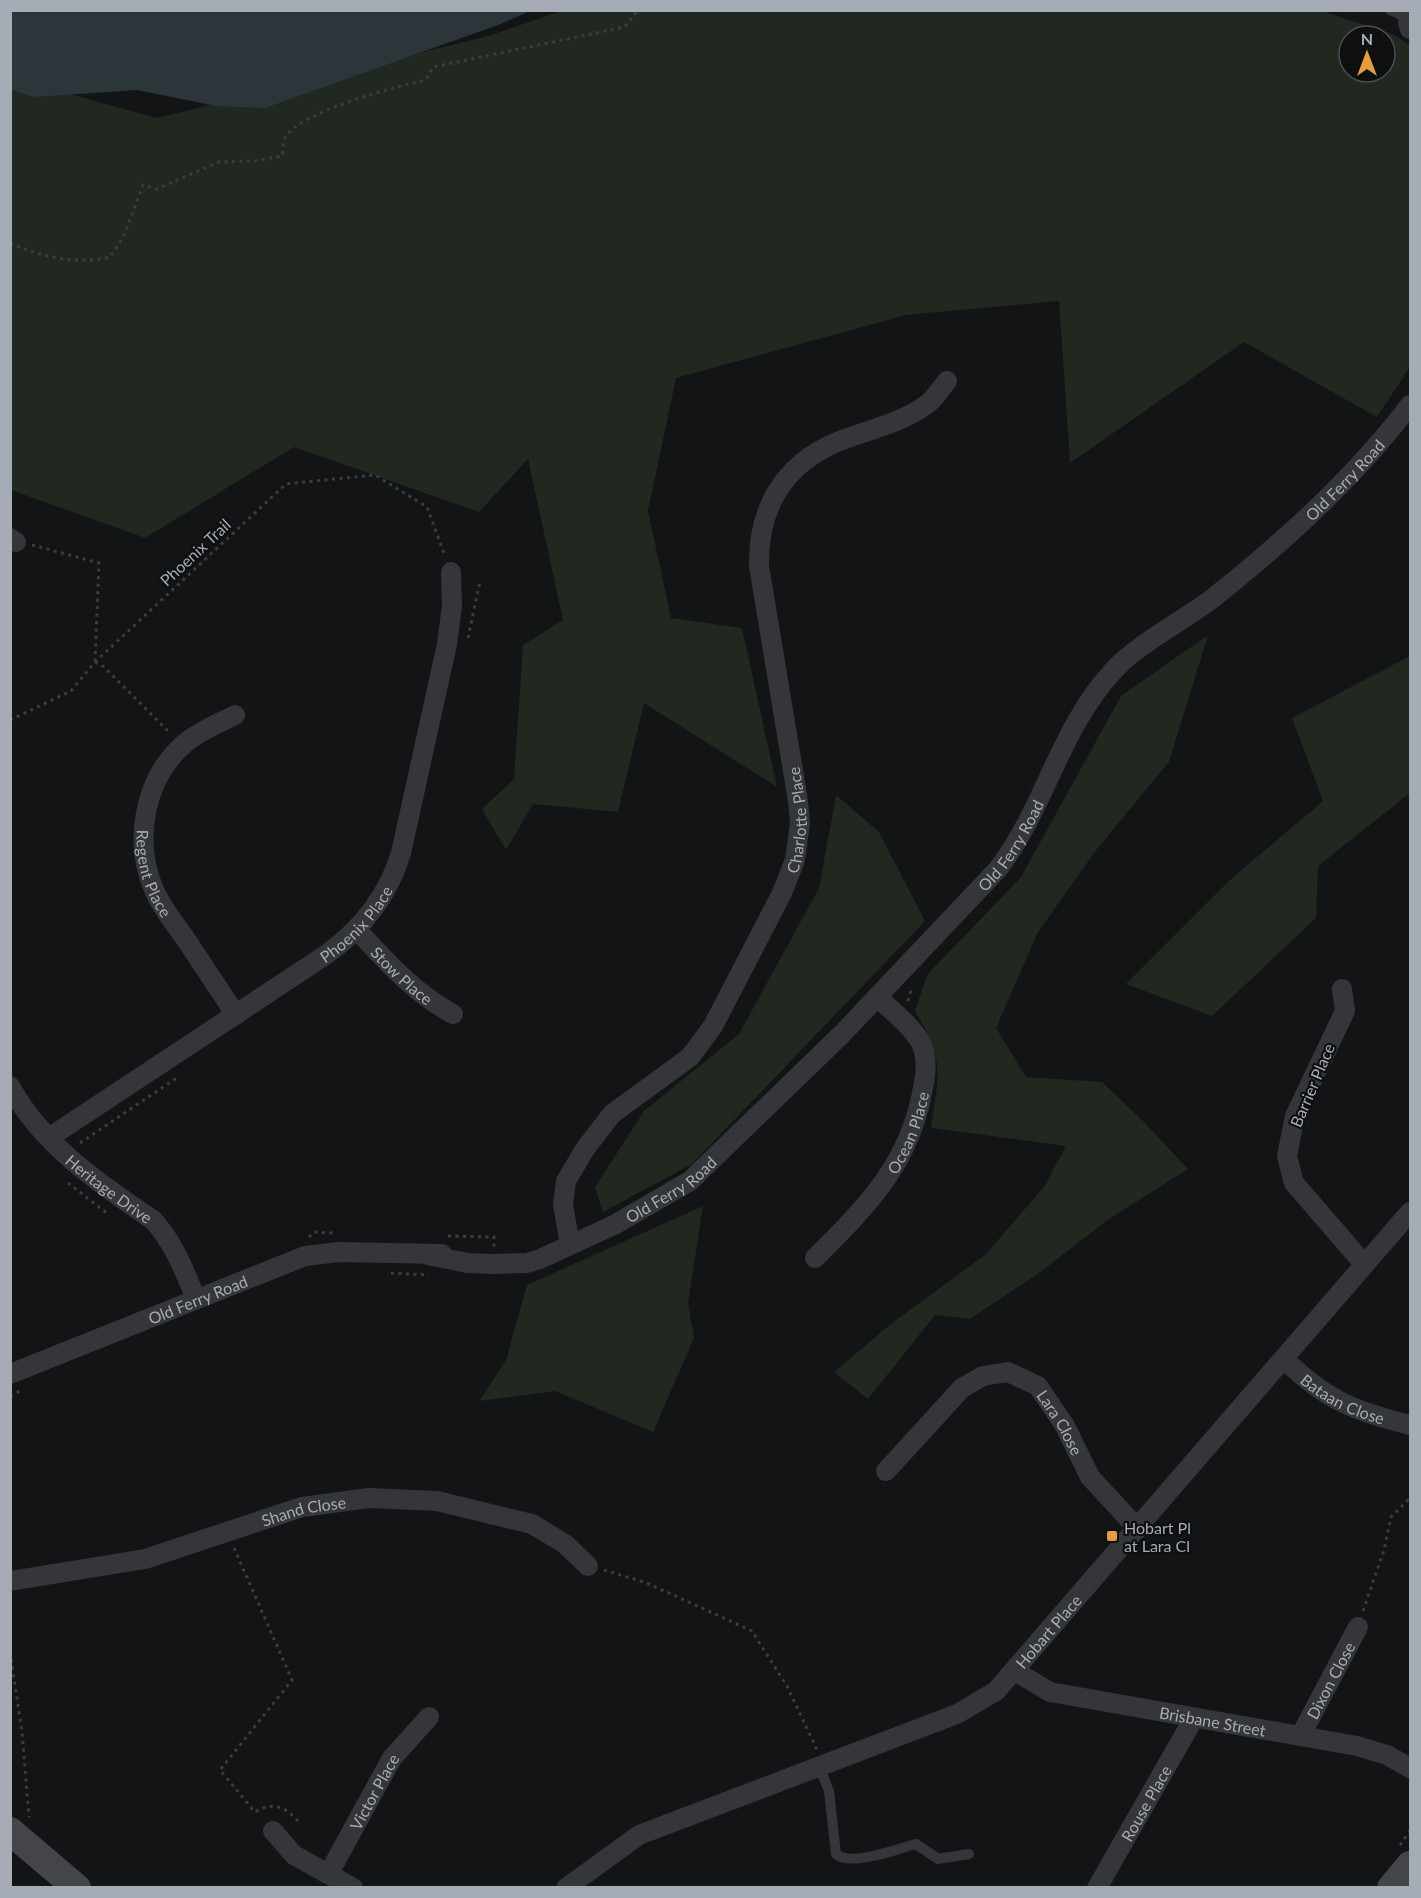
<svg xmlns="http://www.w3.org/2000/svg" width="1421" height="1898" font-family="Lato,sans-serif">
<rect width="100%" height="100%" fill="#131415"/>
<path fill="#202820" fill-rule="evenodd" d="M564,10h755l73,24 18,11v322l-33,50 -133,-75 -174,121 -11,-162 -153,14 -230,63 -28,133 23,107 71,10 35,159 -133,-84 -26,109 -85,-8 -27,46 -24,-41 32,-30 9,-134 40,-25 -35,-161 -49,53 -185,-65 -149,91 -134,-48v-412l146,40 331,-82zM1349,36h36v36h-36z
M1208,635l-39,127 -72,87 -59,83 -42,96 30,49 76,5 43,41 43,46 -82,52 -68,53 -68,45 -35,-4 -67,84 -34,-27 58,-49 93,-68 59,-68 22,-41 -135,-18c8,-57 14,-66 -16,-117l12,-36 94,-98 100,-181z
M1410,656v137l-92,73 -2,52 -104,98 -86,-32 105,-105 92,-78 -31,-83z
M836,795l43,37 46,89 -233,243 -89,48 -8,-25 49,-76 95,-77 80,-146z
M703,1206l-15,97 6,35 -41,94 -98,-41 -76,10 27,-41 21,-75z"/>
<path fill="#2c353a" d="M10,11l1,-1 519,1 -32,14 -233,83 -49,-2 -79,-16 -103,7 -23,-7z"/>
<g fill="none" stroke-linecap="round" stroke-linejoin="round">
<path stroke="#3b3d41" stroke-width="3" stroke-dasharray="3 4.5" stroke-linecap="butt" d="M10,243c33,14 66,22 100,14l14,-21 19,-51 14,4 62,-27 36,-1 27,-5c1,-5 1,-14 3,-18 13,-26 112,-52 141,-58l7,-13 192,-40 13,-17
M32,545l67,18 -4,98
M468,638l12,-57
M95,662l9,5 66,66
M10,720l61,-29 24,-29 191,-178 89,-9 52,32 18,49
M908,1001l4,-14
M80,1143l98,-66
M68,1183l40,31
M448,1236l46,1v10
M309,1237l5,-5 20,1
M391,1273l38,2
M10,1396l12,-6
M234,1548l58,132 -72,90 35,42c17,-11 31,-5 43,9
M604,1570l43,13 105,48 35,55 30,64
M1363,1611l21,-61 7,-33 19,-19
M10,1652l12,80 7,85
M1400,1845l10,-14"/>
<path stroke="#35363a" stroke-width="10" d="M1390,10l18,8
M819,1766l10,25 7,63c14,13 61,-5 80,-10l22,15 31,-5"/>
<g stroke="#35363a" stroke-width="20">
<path d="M1410,13l-2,10 2,6"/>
<path d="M10,538l6,4"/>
<path id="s1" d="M235,715c-17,9 -36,16 -51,29 -41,36 -51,100 -29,148 8,17 19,31 30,46 17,26 34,51 51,77"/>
<path id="s2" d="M357,930c30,32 57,63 96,84"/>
<path d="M1342,989l3,22 -50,105 -8,40 7,27 70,81"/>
<path id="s3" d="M10,1086c32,59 90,98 143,134 21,23 31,50 43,79"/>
<path id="s4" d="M50,1137l277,-183c36,-26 61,-58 74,-101l46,-209 5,-38 -1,-34"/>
<path id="s5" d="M570,1244l-7,-39 3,-24 19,-32 27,-35 78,-57 23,-31 69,-133 13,-33 5,-37 -2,-22 -39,-235c-1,-57 24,-101 78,-124 29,-12 63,-18 89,-37 8,-5 14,-16 21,-24"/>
<path id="s6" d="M428,1255l39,8 26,1 34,-1 13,-4 74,-34 76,-44 152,-147 156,-165c47,-61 62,-142 116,-199 25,-27 69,-49 99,-72 71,-56 142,-121 197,-193"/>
<path id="s7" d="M815,1258c52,-52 95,-94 108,-170 3,-14 5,-31 -2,-45 -10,-18 -29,-32 -44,-46"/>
<path id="s8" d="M1284,1359c42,41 70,52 126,66"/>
<path id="s9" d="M10,1374l295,-118 34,-4 103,2"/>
<path id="s10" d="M886,1471l76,-83 21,-12 25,-4 30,14 27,40 25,51 48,52"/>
<path id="s11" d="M10,1581l135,-22 157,-52 67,-9 68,3 95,23 33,20 23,22"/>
<path id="s12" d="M1015,1671l35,21 307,54 30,9 23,13"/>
<path id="s13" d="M1301,1735l57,-108"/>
<path d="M273,1831l21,24 59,33"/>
<path id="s14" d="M329,1873l63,-115 37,-41"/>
<path id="s15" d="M566,1888l73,-53 318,-121 39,-23 414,-479"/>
<path id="s16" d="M1097,1888l97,-170"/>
</g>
<path stroke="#43454a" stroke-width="28" d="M10,1831l67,57
M1391,1888l19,-23"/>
</g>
<rect fill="#e89e38" stroke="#0e0f10" stroke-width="2" x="1106" y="1530" width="12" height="12" rx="3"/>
<g text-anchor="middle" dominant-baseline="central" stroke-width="4.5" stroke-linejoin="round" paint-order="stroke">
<g font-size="16" fill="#a6acb5" stroke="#0e0f10">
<text stroke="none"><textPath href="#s6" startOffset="1252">Old Ferry Road</textPath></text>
<text transform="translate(195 552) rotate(-43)">Phoenix Trail</text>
<text stroke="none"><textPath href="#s5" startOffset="506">Charlotte Place</textPath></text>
<text stroke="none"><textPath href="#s6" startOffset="748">Old Ferry Road</textPath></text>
<text stroke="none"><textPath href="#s1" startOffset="201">Regent Place</textPath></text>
<text stroke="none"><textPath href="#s4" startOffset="374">Phoenix Place</textPath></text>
<text stroke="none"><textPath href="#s2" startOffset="64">Stow Place</textPath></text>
<text transform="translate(1312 1085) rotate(-67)">Barrier Place</text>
<text stroke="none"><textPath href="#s7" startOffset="158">Ocean Place</textPath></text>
<text stroke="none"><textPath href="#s6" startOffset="262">Old Ferry Road</textPath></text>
<text stroke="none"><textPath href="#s3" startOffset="144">Heritage Drive</textPath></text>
<text stroke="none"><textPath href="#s9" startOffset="202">Old Ferry Road</textPath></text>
<text stroke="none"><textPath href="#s8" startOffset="72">Bataan Close</textPath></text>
<text stroke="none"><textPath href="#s10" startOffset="238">Lara Close</textPath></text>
<text stroke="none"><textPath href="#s11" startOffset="303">Shand Close</textPath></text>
<text stroke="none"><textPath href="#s15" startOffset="555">Hobart Place</textPath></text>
<text stroke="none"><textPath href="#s13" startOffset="62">Dixon Close</textPath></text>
<text stroke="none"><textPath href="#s12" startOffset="206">Brisbane Street</textPath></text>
<text stroke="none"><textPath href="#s14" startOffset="93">Victor Place</textPath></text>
<text stroke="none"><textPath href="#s16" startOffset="98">Rouse Place</textPath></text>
</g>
<g font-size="16" fill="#a6acb5" stroke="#0e0f10" text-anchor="start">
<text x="1124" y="1527">Hobart Pl<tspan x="1124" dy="18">at Lara Cl</tspan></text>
</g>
</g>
<rect width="1421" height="1898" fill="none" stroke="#a6acb5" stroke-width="24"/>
<g transform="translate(1367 54)"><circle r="28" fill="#0e0f10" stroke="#4b4e52" stroke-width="1.5"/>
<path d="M0-4.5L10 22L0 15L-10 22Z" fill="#e89e38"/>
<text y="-9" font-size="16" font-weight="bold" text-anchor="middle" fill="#a6acb5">N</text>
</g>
</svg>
